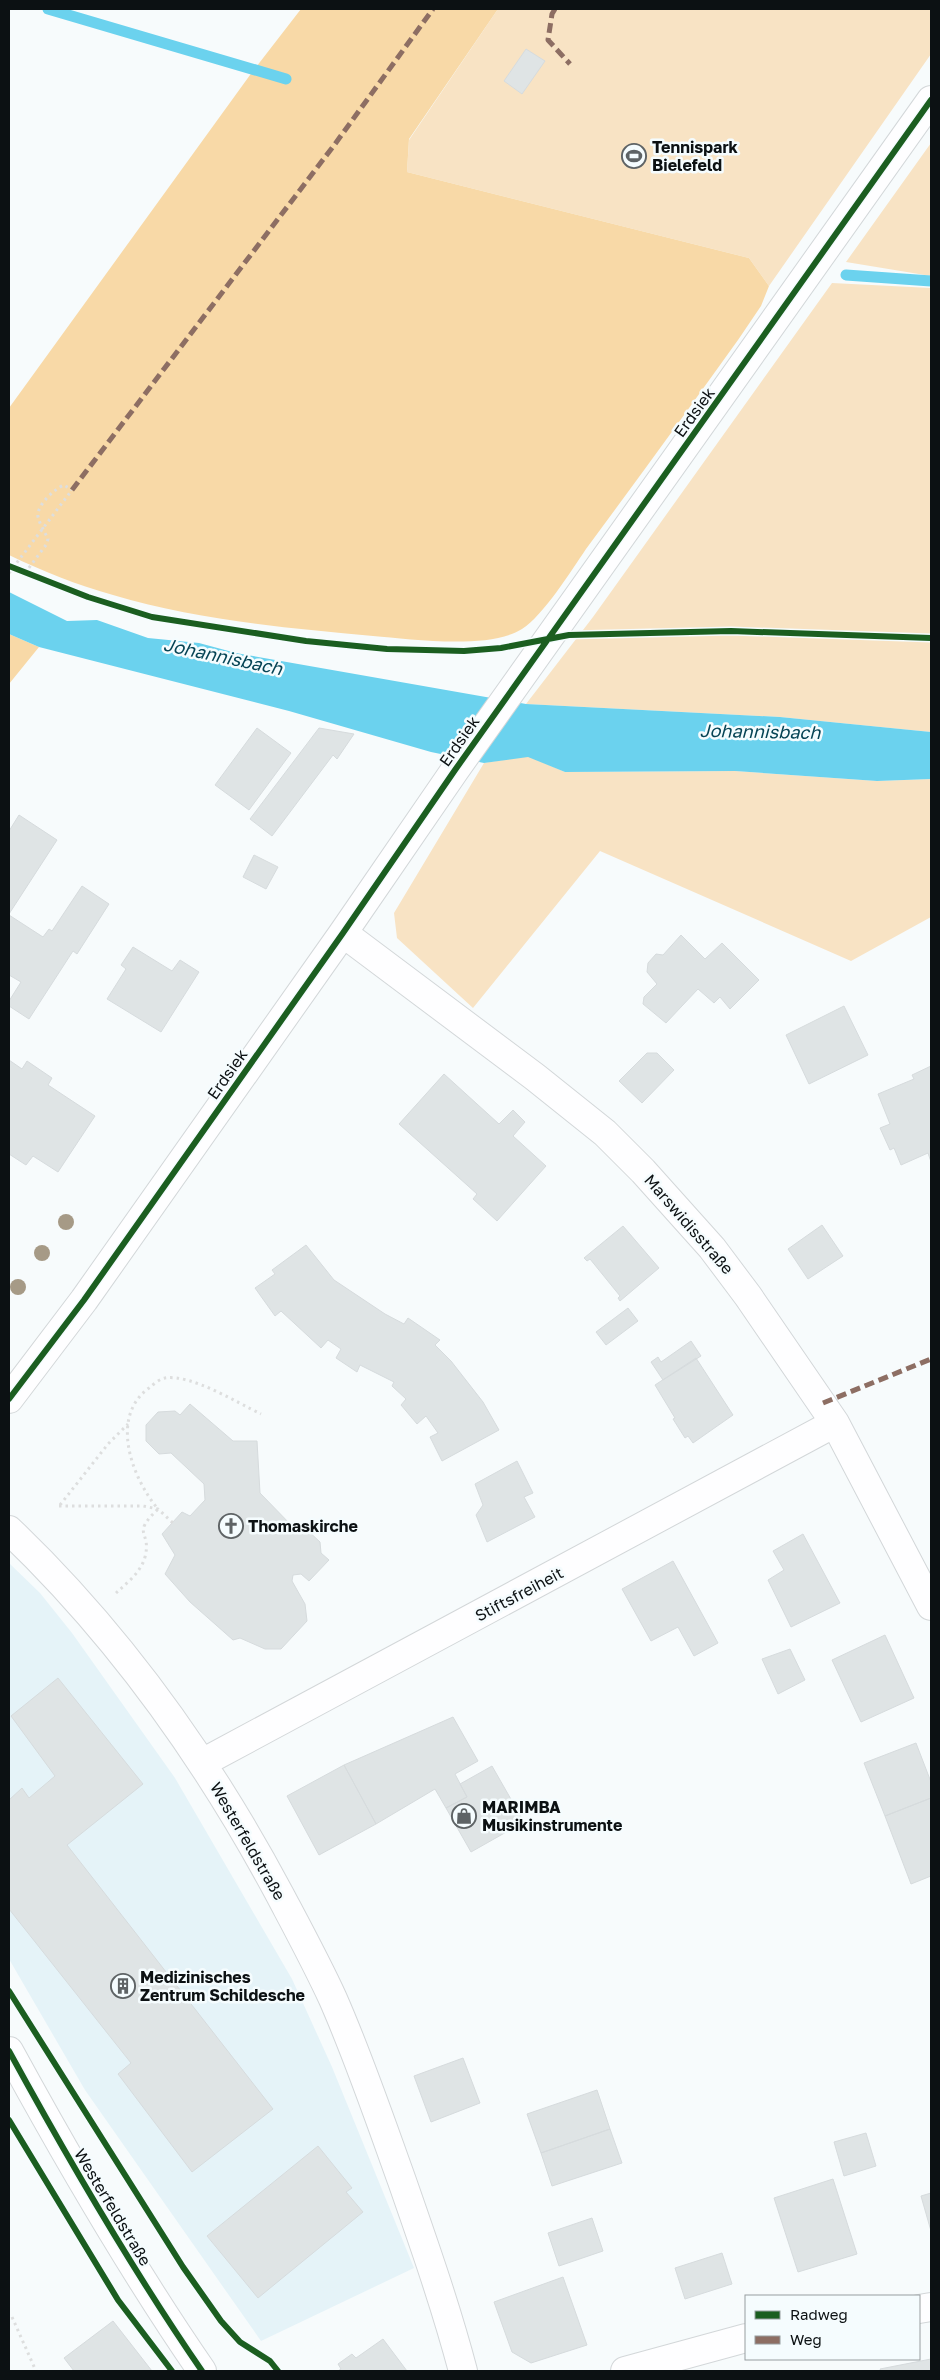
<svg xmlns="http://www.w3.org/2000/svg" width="940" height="2380" font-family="'Golos Text',sans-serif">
<rect width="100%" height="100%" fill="#f7fbfc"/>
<path fill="#e5f3f8" d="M9,1563l31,30 32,40 103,145 117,201 40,88 82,201 -153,73 -176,-251 -76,-131z"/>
<path fill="#f8e3c4" d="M498,9h433v45l-162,232 -20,-28 -342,-86 2,-32z
M931,143v133l-85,-14z
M832,283l99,5v444l-151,-15 -254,-13 67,-87z
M528,756l37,16 170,-1 142,10 54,-2v138l-80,44 -251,-110 -127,157 -76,-70 -3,-25 90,-150z"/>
<path fill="#f8d9a7" d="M301,9h197l-89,130 -2,33 342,86 20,28 -8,20 -23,34c-50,70 -101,140 -152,209 -15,22 -43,67 -64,80 -33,21 -111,10 -149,7 -87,-8 -176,-16 -260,-41 -36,-10 -71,-24 -104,-40v-147l241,-333z
M9,634l30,13 -30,37z"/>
<path fill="#6bd2ee" d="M9,592l58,29 30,-1 51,18 51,5 37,10 290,51 254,13 151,15v47l-54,2 -142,-10 -170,1 -37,-15 -44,6 -53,-11 -142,-41 -250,-64 -30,-13z"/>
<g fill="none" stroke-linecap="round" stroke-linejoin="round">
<path stroke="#6bd2ee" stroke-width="11" d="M48,9l238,70
M846,275l85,6"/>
</g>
<path fill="#dfe4e5" stroke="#d6dbdd" d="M526,49l19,12 -23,33 -18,-13z
M257,728l34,25 -42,57 -34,-25z
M319,728l35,6 -17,25 -4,-4 -61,81 -22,-17z
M19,815l38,25 -48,74v-83z
M254,855l24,12 -12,22 -23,-12z
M82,886l27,18 -32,50 -4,-3 -44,68 -20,-13v-5l12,-19 -12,-7v-60l34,22 6,-8 3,2z
M681,935l24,24 17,-16 37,37 -29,29 -10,-12 -6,6 -16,-14 -32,34 -23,-19 1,-7 13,-13 -10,-12 1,-9 8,-9 7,1z
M133,947l39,24 8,-11 19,12 -38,60 -54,-33 19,-30 -5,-4z
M844,1006l24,49 -59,29 -23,-49z
M647,1053h10l17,17 -32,33 -23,-22z
M9,1060l13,9 5,-8 25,17 -4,7 47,31 -37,56 -25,-16 -7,9 -17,-11z
M931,1066v96l-3,-9 -27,12 -7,-17 -4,2 -10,-22 10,-4 -12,-30 36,-15 -2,-4z
M444,1074l55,50 14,-14 12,12 -12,14 33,30 -49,55 -24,-22 4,-5 -78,-70z
M822,1225l21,31 -35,23 -20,-30z
M623,1226l36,42 -39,33 -2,-3 2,-2 -30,-37 -3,2 -3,-3z
M306,1245l28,35 51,34 19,10 4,-6 32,22 -5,5 16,16 32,41 16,28 -57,31 -12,-24 8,-4 -12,-17 -9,8 -16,-19 5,-6 -14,-13 2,-4 -34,-17 -3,7 -21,-14 5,-9 -13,-9 -7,8 -40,-37 -6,5 -20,-28 20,-14 -3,-4z
M628,1308l10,13 -32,24 -10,-13z
M691,1341l10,15 -38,24 -12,-18 7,-5 3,5z
M696,1358l37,57 -40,28 -5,-7 -3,2 -12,-19 2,-1 -20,-33z
M190,1404l43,37h24l3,52 35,36 10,-1 15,14 1,11 8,7 -20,21 -8,-7 -8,1 -1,6 13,23 2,17 -26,28h-16l-25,-11 -7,2 -43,-38 -25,-28 10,-19 -13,-21 20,-22 8,4 15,-16 -1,-16 -33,-31 -12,1 -13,-13v-16l12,-13 17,-1 5,4z
M517,1461l16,32 -9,4 11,20 -48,25 -11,-27 7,-10 -8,-21z
M803,1534l37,69 -49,24 -23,-47 16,-10 -11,-19z
M673,1561l45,82 -24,13 -16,-29 -27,14 -29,-52z
M885,1635l29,63 -53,24 -29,-62z
M790,1649l15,31 -27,14 -16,-35z
M58,1678l85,106 -76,61 206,264 -81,63 -74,-98 13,-11 -122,-154v-109l13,-12 7,10 26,-22 -44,-60z
M453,1717l25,44 -23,13 12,23 -21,11 -11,-19 -59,35 -32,-59z
M916,1743l15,39v16l-46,18 -21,-53z
M344,1765l32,59 -57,31 -32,-59z
M492,1766l32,56 -53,30 -25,-44 21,-11 -7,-13z
M931,1798v78l-20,8 -26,-68z
M463,2058l17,45 -49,19 -17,-46z
M597,2090l13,39 -69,24 -14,-39z
M610,2129l12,34 -70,23 -11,-33z
M866,2133l10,33 -32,10 -10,-34z
M318,2146l34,42 -6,4 17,20 -105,86 -51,-62z
M833,2179l24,75 -59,18 -24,-74z
M931,2193v38l-10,-35z
M592,2218l11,33 -44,15 -11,-33z
M722,2253l10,31 -47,15 -10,-31z
M563,2277l24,68 -56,18 -19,-11 -18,-50z
M113,2321l39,50h-78l-10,-13z
M383,2339l24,32h-69l3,-2 -3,-5 14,-10 4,4z
M931,2359v12h-50l-1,-2z"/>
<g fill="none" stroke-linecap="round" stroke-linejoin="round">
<defs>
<path id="street" d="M343,933l192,144 70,56 38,38 69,77 36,48 87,127 96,183
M9,1399l75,-99 259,-367 112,-163 476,-670
M9,1530c111,106 199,230 271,365 18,34 37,69 53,104 26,59 47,121 69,182 22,63 44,126 61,190
M202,1763l633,-340
M919,2309l12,-2
M625,2371l121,-33"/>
<path id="secondary" d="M9,2051c60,110 122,217 193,320"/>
</defs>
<use href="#street" stroke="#d3d7d9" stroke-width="30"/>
<use href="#secondary" stroke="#d3d7d9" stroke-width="30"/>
<path stroke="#dddede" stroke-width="3" stroke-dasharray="2.5 4" stroke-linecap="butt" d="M9,566c46,19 94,39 143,51 28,6 58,9 86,13 87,14 173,25 261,18
M25,573l21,-28 2,-6c-3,-7 -8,-14 -10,-22 -2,-11 16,-28 26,-32l8,5
M594,634l137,-3 200,7
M60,1505l48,-61 20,-20
M59,1506h84l15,3 15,14
M116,1593c11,-10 25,-21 29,-36 7,-27 -15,-21 13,-48 -26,-31 -49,-92 -9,-121 4,-3 10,-9 16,-10 26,-4 71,24 96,36
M12,2317l24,54"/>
<use href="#street" stroke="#fefeff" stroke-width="28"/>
<use href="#secondary" stroke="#fefeff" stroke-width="28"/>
<path stroke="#dddede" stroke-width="3" stroke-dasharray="2.5 4" stroke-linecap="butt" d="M9,573l63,-83"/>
<path stroke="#8d6e63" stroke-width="5" stroke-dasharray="10 5" stroke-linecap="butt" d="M555,9l-3,5 -4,26 22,24
M72,490l263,-346 98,-135
M823,1403l108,-44"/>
<defs>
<path id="cycleway" d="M9,566l79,31 64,20 154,24 81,8 77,2 37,-3 68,-13 162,-4 200,7
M9,1399l75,-99 259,-367 112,-163 476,-670
M9,1991l174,276 38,54 19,21 30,19 8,10
M9,2051c60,110 122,217 193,320
M9,2120l109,180 54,71"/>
</defs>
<use href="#cycleway" stroke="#f5fcfe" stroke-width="9"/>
<use href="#cycleway" stroke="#1b5e20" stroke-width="6"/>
</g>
<g fill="#a69a86">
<circle cx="66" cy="1222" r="8"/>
<circle cx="42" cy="1253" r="8"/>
<circle cx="18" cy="1287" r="8"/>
</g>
<defs>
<symbol id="stadium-ring" viewBox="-11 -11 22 22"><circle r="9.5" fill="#f5fcfe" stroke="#5e6365" stroke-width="1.5"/><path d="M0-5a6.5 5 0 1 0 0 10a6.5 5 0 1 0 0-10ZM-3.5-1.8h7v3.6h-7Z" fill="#5e6365"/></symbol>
<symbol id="church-ring" viewBox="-11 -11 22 22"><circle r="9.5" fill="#f5fcfe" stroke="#5e6365" stroke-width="1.5"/><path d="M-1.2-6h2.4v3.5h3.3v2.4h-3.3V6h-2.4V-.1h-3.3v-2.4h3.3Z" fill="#5e6365"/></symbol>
<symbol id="shop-ring" viewBox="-11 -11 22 22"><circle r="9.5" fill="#f5fcfe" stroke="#5e6365" stroke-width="1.5"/><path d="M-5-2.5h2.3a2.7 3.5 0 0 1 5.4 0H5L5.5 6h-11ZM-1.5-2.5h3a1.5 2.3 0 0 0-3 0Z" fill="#5e6365"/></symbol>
<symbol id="building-ring" viewBox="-11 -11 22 22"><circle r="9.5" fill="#f5fcfe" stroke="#5e6365" stroke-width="1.5"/><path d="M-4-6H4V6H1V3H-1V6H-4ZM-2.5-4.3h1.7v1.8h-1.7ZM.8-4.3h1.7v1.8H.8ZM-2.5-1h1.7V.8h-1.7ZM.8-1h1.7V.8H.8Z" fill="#5e6365"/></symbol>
</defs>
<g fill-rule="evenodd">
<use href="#stadium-ring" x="620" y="142" width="28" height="28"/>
<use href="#church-ring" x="217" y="1512" width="28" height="28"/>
<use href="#shop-ring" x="450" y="1802" width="28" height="28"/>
<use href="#building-ring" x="109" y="1972" width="28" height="28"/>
</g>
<g text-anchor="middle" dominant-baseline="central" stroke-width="5" stroke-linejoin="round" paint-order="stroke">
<g font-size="16" font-weight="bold" fill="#0c1113" stroke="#f5fcfe" text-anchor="start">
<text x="652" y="147">Tennispark<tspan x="652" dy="18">Bielefeld</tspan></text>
<text x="248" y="1526">Thomaskirche</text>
<text x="482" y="1807">MARIMBA<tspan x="482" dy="18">Musikinstrumente</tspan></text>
<text x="140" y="1977">Medizinisches<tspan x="140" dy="18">Zentrum Schildesche</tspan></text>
</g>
<g font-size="16" fill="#0c1113" stroke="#f5fcfe">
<text transform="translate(694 412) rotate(-54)">Erdsiek</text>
<text transform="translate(459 741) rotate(-55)">Erdsiek</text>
<text transform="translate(227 1074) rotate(-55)">Erdsiek</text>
<text transform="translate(689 1224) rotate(49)">Marswidisstraße</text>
<text transform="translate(519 1594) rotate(-28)">Stiftsfreiheit</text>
<text transform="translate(248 1841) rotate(60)">Westerfeldstraße</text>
<text transform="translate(113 2207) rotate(59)">Westerfeldstraße</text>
</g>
<g font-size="18" font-style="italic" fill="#064455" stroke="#f5fcfe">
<text transform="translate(223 656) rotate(12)">Johannisbach</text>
<text transform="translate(760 731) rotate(1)">Johannisbach</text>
</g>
</g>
<rect width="940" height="2380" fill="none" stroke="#0c1113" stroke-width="20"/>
<rect x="745" y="2295" width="175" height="65" fill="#f5fcfe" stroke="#989ea0"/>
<rect x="755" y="2311" width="25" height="8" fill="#1b5e20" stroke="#989ea0"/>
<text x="790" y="2320" font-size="15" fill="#0c1113">Radweg</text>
<rect x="755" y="2336" width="25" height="8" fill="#8d6e63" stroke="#989ea0"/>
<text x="790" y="2345" font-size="15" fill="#0c1113">Weg</text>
</svg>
